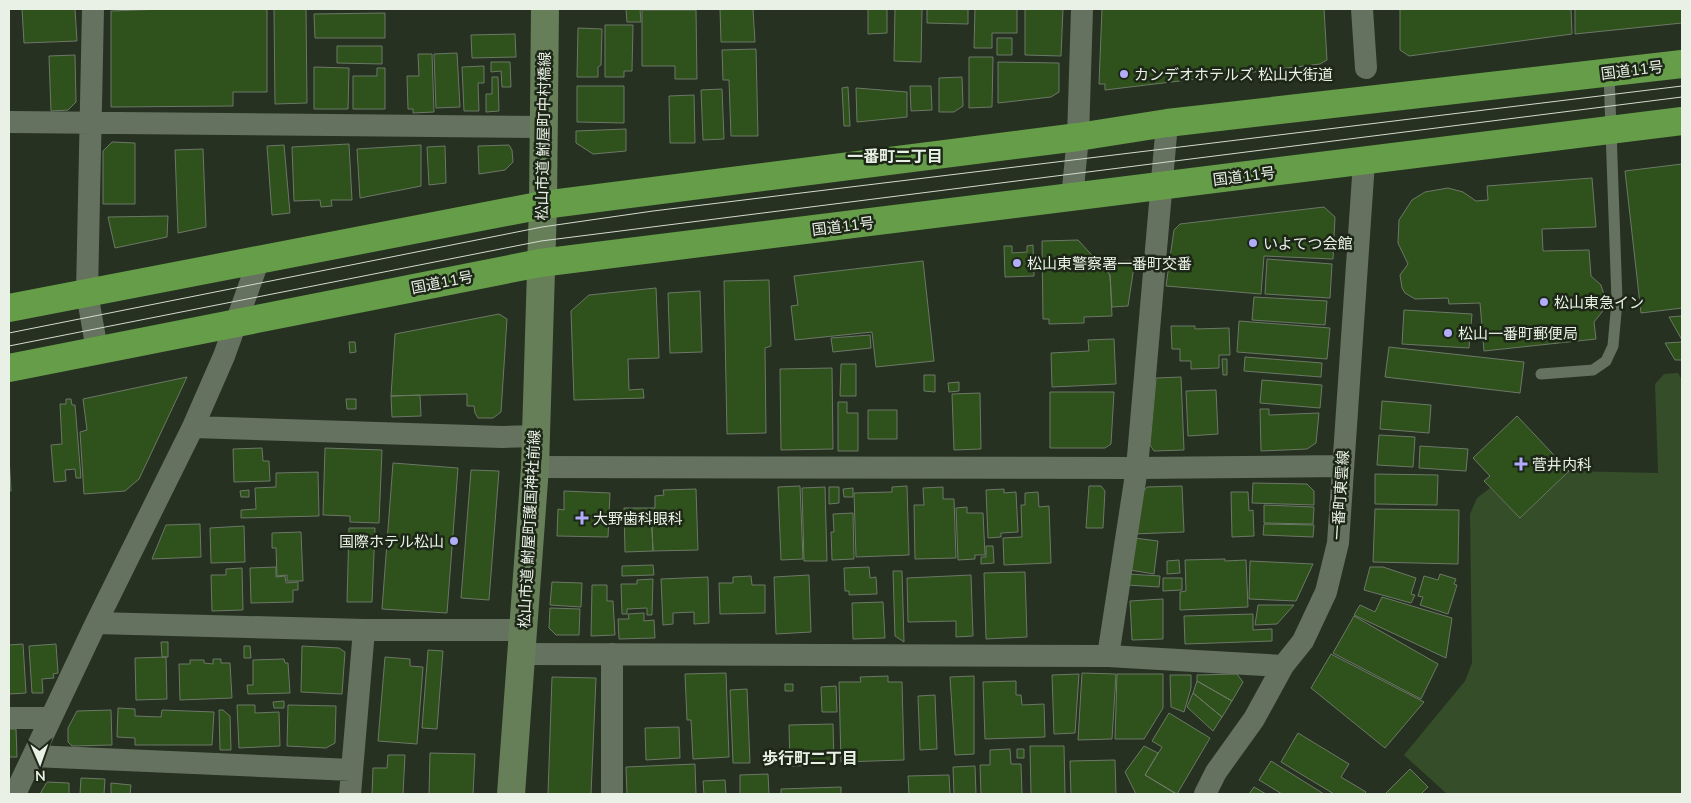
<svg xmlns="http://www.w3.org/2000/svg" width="1691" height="803" font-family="Mulish,'Noto Sans JP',sans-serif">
<rect width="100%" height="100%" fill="#273122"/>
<path fill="#354d29" d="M1678,373l4,7v414h-235l-43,-39 61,-74 7,-18 -2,-149 7,-16 13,-10 30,30 49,-47 89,2 -3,-89 9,-10z"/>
<path fill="#2f511b" stroke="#6b7866" d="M22,9h53l2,32 -53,2z
M163,9h104v83h-34v14l-122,1v-96z
M274,9h32l1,94 -32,1z
M626,9h35h-21l1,13h-14z
M720,9h33l2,33h-34z
M868,9h19v24l-19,1z
M895,9h27l-1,53 -27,-1z
M927,9h41v15l-41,-1z
M975,9h42v24h-25v15h-18z
M1025,9h38l-2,47 -36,-1z
M1102,9h222l3,51 -7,4 -215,26v-6h-6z
M1400,9h171l1,25 -163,22 -9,-6z
M1575,9h107v14l-107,11z
M642,10h54l1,69h-22v-13h-33z
M385,13v25h-70l-1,-24z
M605,25h28l-1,46h-8v6h-19z
M578,28l24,1 -1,36 -3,2v10h-21z
M515,34l1,23 -44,1 -1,-23z
M997,38h15v17h-15z
M337,46h45v18l-45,-1z
M756,49l2,87h-27l-2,-56h-6l-1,-30z
M457,53l3,54 -24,1 -2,-54z
M418,54h14l2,58 -21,1v-4h-5l-1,-33h12z
M75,55l1,47 -8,8 -17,1 -2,-55z
M969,57h24l-1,50 -23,1z
M491,62h19l1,25h-9l-1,-16 -10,1z
M998,62l61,1v29l-8,5 -53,6z
M484,66v17h-6l1,28h-15l-2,-44z
M314,67l35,1 -1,41h-34z
M377,68h8v41h-32v-33h24z
M492,77h6l1,34 -13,1v-18h6z
M962,77l1,29 -9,6h-15v-34z
M577,86h47v37l-47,-1z
M910,86h21l1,24 -21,1z
M848,87l2,39h-6l-2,-38z
M856,88l51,4v25l-50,5z
M722,89l2,50 -21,1 -2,-50z
M694,95l1,48h-25l-1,-47z
M626,129v22l-33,3 -17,-11v-12z
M112,142l23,1v61h-32v-53z
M349,144l3,56h-21l1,6 -11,1 -1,-7 -26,1 -2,-54z
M284,145l6,68 -18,2 -5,-69z
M421,145v41l-61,12 -3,-49z
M509,145l3,5 1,12 -8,8 -26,4 -1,-28z
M445,146l1,37 -17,2 -2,-38z
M203,149l3,78 -28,6 -3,-83z
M1682,164v144l-41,5 -16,-142z
M1592,178l4,49 -54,2 1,22 46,-1 2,26 10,9 4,13 -3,14 -8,10 2,17 -112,12 -4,-48 -31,1 -1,-6 -33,1 -10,-6 -3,-5 -2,-13 8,-11 -10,-21 1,-23 13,-20 13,-8 23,-4 15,4 13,9 12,-1 -1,-14z
M1324,207l11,10 -2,42 -69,-3 -3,38 -95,-8 8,-56 6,-6z
M168,216l-1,21 -52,11 -7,-31z
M1078,240l32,35 2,41 -28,1v6l-35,1v-5h-6l-1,-78z
M1033,245l1,31 -29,1 -1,-31h8v7l15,-1v-6z
M1267,259l65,5 -2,34 -65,-4z
M1135,260l-7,46 -16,1 -2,-32 -9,-13z
M923,261l11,100 -58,6 -4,-35 -77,8 -4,-34 7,-1 -4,-29z
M769,280l2,66 -6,2 1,85 -39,1 -3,-153z
M656,288l3,70 -31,1 1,31 14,-1 1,9 -70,2 -3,-89 18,-16z
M700,291l2,61 -32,1 -2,-60z
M1254,297l73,4 -2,24 -73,-5z
M1404,310l68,4 -3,34 -67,-4z
M499,314l8,5 -6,93 -8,6h-15l-3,-5 -1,-7h-7v-12l-76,2 4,-62z
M1682,316v24l-13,-23z
M1239,321l91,7 -3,31 -90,-7z
M1171,326h24v3l34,-1 1,27h-11v13l-28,1v-8h-11v-12h-8z
M870,335l1,13 -38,4 -2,-14z
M1114,339l2,45 -64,3 -1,-34 38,-2 -1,-11z
M349,342h6l1,10 -6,1z
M1682,342v18h-7l-10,-17z
M1389,347l135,15 -4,31 -135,-16z
M1245,357l77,6 -1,14 -77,-6z
M1222,359h5v16h-4z
M841,364h15v32h-16z
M832,368l1,81 -52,1 -1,-81z
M924,375h11v17l-11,-1z
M187,377l-48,102 -14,12 -41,3 -4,-62 7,-2 -4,-31z
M1181,377l3,73 -30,1 -4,-6 6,-67z
M1262,380l60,5 -2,23 -60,-5z
M959,382v9l-10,1 -1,-9z
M1216,390l2,44 -30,2 -2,-45z
M1050,392h64l-3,52 -6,4h-55z
M980,393l1,56 -27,1 -2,-56z
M420,395l1,21 -29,1 -1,-21z
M66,399h5l1,6h3l6,73h-5l-1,-9 -10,1 1,11 -12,1 -3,-37 11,-1 -2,-40h6z
M346,399h10v10h-9z
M1382,401l49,4 -2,28 -49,-4z
M838,402h9v11h11v38h-20z
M1260,409h9v6l50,-2 -3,30 -9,6 -46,2z
M868,410h29v29h-29z
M1517,416l52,55 -49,47 -36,-37 6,-5 -17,-18z
M1379,435l36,2 -2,30 -36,-2z
M1420,446l48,3 -2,22 -47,-3z
M262,448l1,13h6l1,20 -36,1 -1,-33z
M325,448l57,2 -3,73 -29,-1v-6l-27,-1z
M9,456l2,35h-2z
M393,463l65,5 -11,145 -65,-4z
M471,470l28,1 -10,129 -28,-2z
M318,472l1,44 -78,2v-8l15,-1 -1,-21 21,-1v-14z
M1375,474l63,1 -1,30 -62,-1z
M1253,483l54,1 7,7v14l-62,-2z
M800,486l3,73 -22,1 -3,-73z
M907,486l2,69 -53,2 -2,-64 38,-1v-5z
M1089,486h12l4,5 -2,37h-17z
M1182,486l2,46 -51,2 4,-35 10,-12z
M825,487l2,74h-23l-2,-73z
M829,487h10v16l-10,1z
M943,487v12h11l2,59 -41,1 -1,-54h10l-1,-17z
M853,488v9h-9l-1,-8z
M696,489l2,61 -45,1 -2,-43h4v-12l9,-1 -1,-5z
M1004,489v4l12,-1 2,40 -17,1v4l-13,1 -2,-48z
M249,490v7h-8l-1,-6z
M564,491l46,2 -2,44 -51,-1 1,-27 6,1z
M1038,492l1,15 10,-1 2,57 -47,2 -1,-27 19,-1 -1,-32h4v-12z
M1231,492h17l1,19 4,-1 1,26 -22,1z
M1264,505l50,2 -1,17 -49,-1z
M967,507v6h16l2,42h-10v4l-17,1 -2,-52z
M624,508h27l2,43 -28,1z
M1375,509l84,1 -1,54 -85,-2z
M853,513l1,46 -22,1 -1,-28h3l-1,-18z
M200,524l1,33 -49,2 14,-34z
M1264,524l50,1 -1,12 -50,-2z
M244,526l1,36 -34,1 -1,-35z
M349,528h26l-3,74h-25z
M301,532l2,49h-16v-6l-10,1 -1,-28h-4v-15z
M1134,538l24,3 -4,33 -24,-4z
M986,546h7l1,17 -13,1v-7h5z
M1225,559v2l21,-1 2,47 -68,3v-18l6,-1 -1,-31z
M1179,560l1,13 -13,1v-13z
M1250,561l63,3 -17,37 -47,-2z
M653,565l1,10 -32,1v-10z
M276,567v10l9,-1 1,7 12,-1v8h-5v12l-42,1 -1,-35z
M869,567l1,11 6,-1 1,17 -28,1v-4h-4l-1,-23z
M1370,567h13l33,11 -5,16 4,1 -4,8 -47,-13z
M242,568l1,42 -31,1 -1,-36h15v-6z
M893,571h9l2,71 -9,-6z
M1025,572l2,65 -41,2 -2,-66z
M1128,574l32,2 -1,11 -32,-2z
M1440,574l16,5 -2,5 3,1 -9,29 -28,-9 3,-8 -5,-1 6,-20 14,4z
M809,575l2,57 -35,2 -2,-57z
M971,575l2,61 -17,1v-16l-48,1 -1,-44z
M751,576l1,9h13v28l-45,1 -1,-31h14v-6z
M708,577l1,46 -15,1v-12l-21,1v11l-10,1 -2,-46z
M1163,578h19v12l-19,1z
M653,579l-1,36h-5v-7l-20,1v5h-5l-1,-30h16v-4z
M552,582l30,1 -1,24 -31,-2z
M592,585h15v16h6l2,34 -24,1z
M1382,597l70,21 -6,40 -92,-43 6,-10 15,7z
M1163,599v40l-31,1 -2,-39z
M883,602l2,36 -32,1 -1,-36z
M1258,605h36l-17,19 -22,1z
M550,608l30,1 -1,26h-23l-7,-7z
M644,613v8l10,-1 1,18 -36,1 -1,-20h11l-1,-5z
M1253,614v16l19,-1v12l-87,3 -1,-28z
M1354,616l84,48 -17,35 -88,-46z
M161,642h7v15h-6z
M23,644l3,49 -17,1v-49z
M56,644l2,29 -5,1 1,4 -12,1 1,14h-11l-3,-47z
M244,646h6l1,12h-7z
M302,646l37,2 6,4 -3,42 -41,-2z
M428,650l15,1 -6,78 -15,-1z
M1331,654l93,48 -39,46 -74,-60z
M166,657l1,42 -31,1 -1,-42z
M385,657l25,2v7l13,1 -6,77 -39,-3z
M213,659h8v4h9l2,35 -52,2 -1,-36h11v-4h14v3l9,1z
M284,659l1,4h3l2,30 -42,1 -1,-9h6v-25z
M726,673l3,84 -36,2 -2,-39h-4l-2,-46z
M1082,673l34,1 -4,65 -34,1z
M1079,674l-4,59 -21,1 -2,-59z
M1117,674h46v34l-19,31h-29z
M1237,674l6,8 -11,19 -35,-20v-6z
M1170,675h21v13l-7,24 -13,-5z
M888,676v6h14l2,78 -63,2 -2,-80h22l-1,-5z
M974,676v78l-19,1 -5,-78z
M552,677l44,1 -5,116h-43z
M1016,681v14h5l1,10 22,-1 1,33 -60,2 -2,-57z
M1197,681l35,20 -10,16 -29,-24z
M785,684h8v7h-8z
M836,686l1,26h-15l-1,-25z
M747,689l3,74h-17l-3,-73z
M1193,693l29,24 -9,14 -26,-24z
M935,695l2,54 -17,1 -2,-54z
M284,701v7h-10l-1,-6z
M237,705h18v8l24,-1 1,34 -41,2z
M288,705l48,1 -1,37 -9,5 -39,-2z
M118,708l17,1v7l26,1 1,-7 52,2 -2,33h-77v-7l-18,-1z
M111,710l1,35 -40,1 -4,-4v-14l9,-17z
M219,710h4l7,6 1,34h-11z
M1169,713l41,25 -33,56 -32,-19 17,-28 -10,-6z
M833,724l1,41 -44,1 -1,-41z
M679,727l1,31 -34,2 -1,-32z
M9,729h7l1,28h-8z
M1298,733l51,31 -8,13 25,15 -2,2h-30l-53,-32z
M1030,746h34l1,48h-34z
M1144,746l14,7 -13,22 31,19h-40l-11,-22z
M1010,749l1,15h10l1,30h-41l-1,-29h10v-15z
M1017,749h7v9h-7z
M430,753l45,1 -2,40h-44z
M388,755h17l-2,39h-31l1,-26h14z
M1115,760l1,34h-45l-1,-33z
M1271,761l53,33h-42l-23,-14z
M695,764l1,30h-69l-1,-27z
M975,766l1,28h-22l-1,-27z
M1410,769l18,18 -7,7h-36z
M768,774l1,20h-29v-19z
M949,775l1,19h-41l-1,-18z
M81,778l24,1 -1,15h-24z
M725,780l1,14h-22l-1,-13z
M47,782l22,1v11h-29z
M111,783l20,2 -1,9h-19z
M841,787v7h-60v-5z
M1254,787l12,7h-17z"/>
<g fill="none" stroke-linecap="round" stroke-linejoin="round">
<path stroke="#667260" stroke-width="11" d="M1541,374l52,-4 13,-9 7,-15 4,-45 -8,-228"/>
<path stroke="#667260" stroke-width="22" d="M93,9l-6,284 10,57
M1362,9l4,59
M9,122l535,5
M1072,198l6,-61 4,-128
M193,427l309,10 33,-1
M535,467l602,1 206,-2
M96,623l268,7 -14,164
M364,630h159
M521,654l587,2 175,10
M1108,656l29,-188 30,-345
M9,718h42
M33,756l319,14
M15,794l81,-171 97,-196 31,-71 35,-97
M612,794v-140
M1205,794l11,-22 38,-53 29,-53 20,-25 23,-49 12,-49 26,-381"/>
<path stroke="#667f59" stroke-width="28" d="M511,794l24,-327 8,-262 2,-196"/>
<path stroke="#669d49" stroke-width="28" d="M9,308l534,-103 535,-68 89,-14 515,-59
M9,368l531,-105 1142,-142"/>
<path stroke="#d3dacf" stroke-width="1" d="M9,333l533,-106 111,-16 1029,-125
M9,346l532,-105 1141,-144"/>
</g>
<g fill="#b1adfa" stroke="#1d2718" stroke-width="2">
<circle cx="1124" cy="74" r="5"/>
<circle cx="1253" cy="243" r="5"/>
<circle cx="1017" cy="263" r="5"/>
<circle cx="1544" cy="302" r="5"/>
<circle cx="1448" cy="333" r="5"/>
<path d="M1518.5 456.5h5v5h5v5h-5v5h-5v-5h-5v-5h5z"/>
<path d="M579.5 510.5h5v5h5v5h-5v5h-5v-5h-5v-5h5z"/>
<circle cx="454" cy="541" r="5"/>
</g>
<g text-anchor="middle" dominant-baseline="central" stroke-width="5" stroke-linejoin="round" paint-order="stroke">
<g font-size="15" fill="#e9f0e5" stroke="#1d2718">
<text transform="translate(1632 70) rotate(-7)">国道11号</text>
<text transform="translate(543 136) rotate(-89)">松山市道 鮒屋町中村橋線</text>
<text transform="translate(1244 176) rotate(-7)">国道11号</text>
<text transform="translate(843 226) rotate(-7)">国道11号</text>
<text transform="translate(442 282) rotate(-11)">国道11号</text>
<text transform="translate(1340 495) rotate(-86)">一番町東雲線</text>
<text transform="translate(529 529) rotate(-87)">松山市道 鮒屋町護国神社前線</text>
</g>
<g font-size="15" fill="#e9f0e5" stroke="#1d2718" text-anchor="start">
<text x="1134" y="74">カンデオホテルズ 松山大街道</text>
<text x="1263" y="243">いよてつ会館</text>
<text x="1027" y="263">松山東警察署一番町交番</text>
<text x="1554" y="302">松山東急イン</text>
<text x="1458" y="333">松山一番町郵便局</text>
<text x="1532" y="464">菅井内科</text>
<text x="593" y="518">大野歯科眼科</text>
<text x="444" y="541" text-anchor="end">国際ホテル松山</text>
</g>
<g font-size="16" font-weight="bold" fill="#e9f0e5" stroke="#1d2718">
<text x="895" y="156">一番町二丁目</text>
<text x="810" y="758">歩行町二丁目</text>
</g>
</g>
<rect width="1691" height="803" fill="none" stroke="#e9f0e5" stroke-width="20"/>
<g transform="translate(40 763) rotate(178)" stroke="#1d2718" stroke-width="4" paint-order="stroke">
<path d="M0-4L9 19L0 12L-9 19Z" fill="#e9f0e5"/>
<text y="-8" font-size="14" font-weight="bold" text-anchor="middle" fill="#e9f0e5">N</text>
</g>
</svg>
